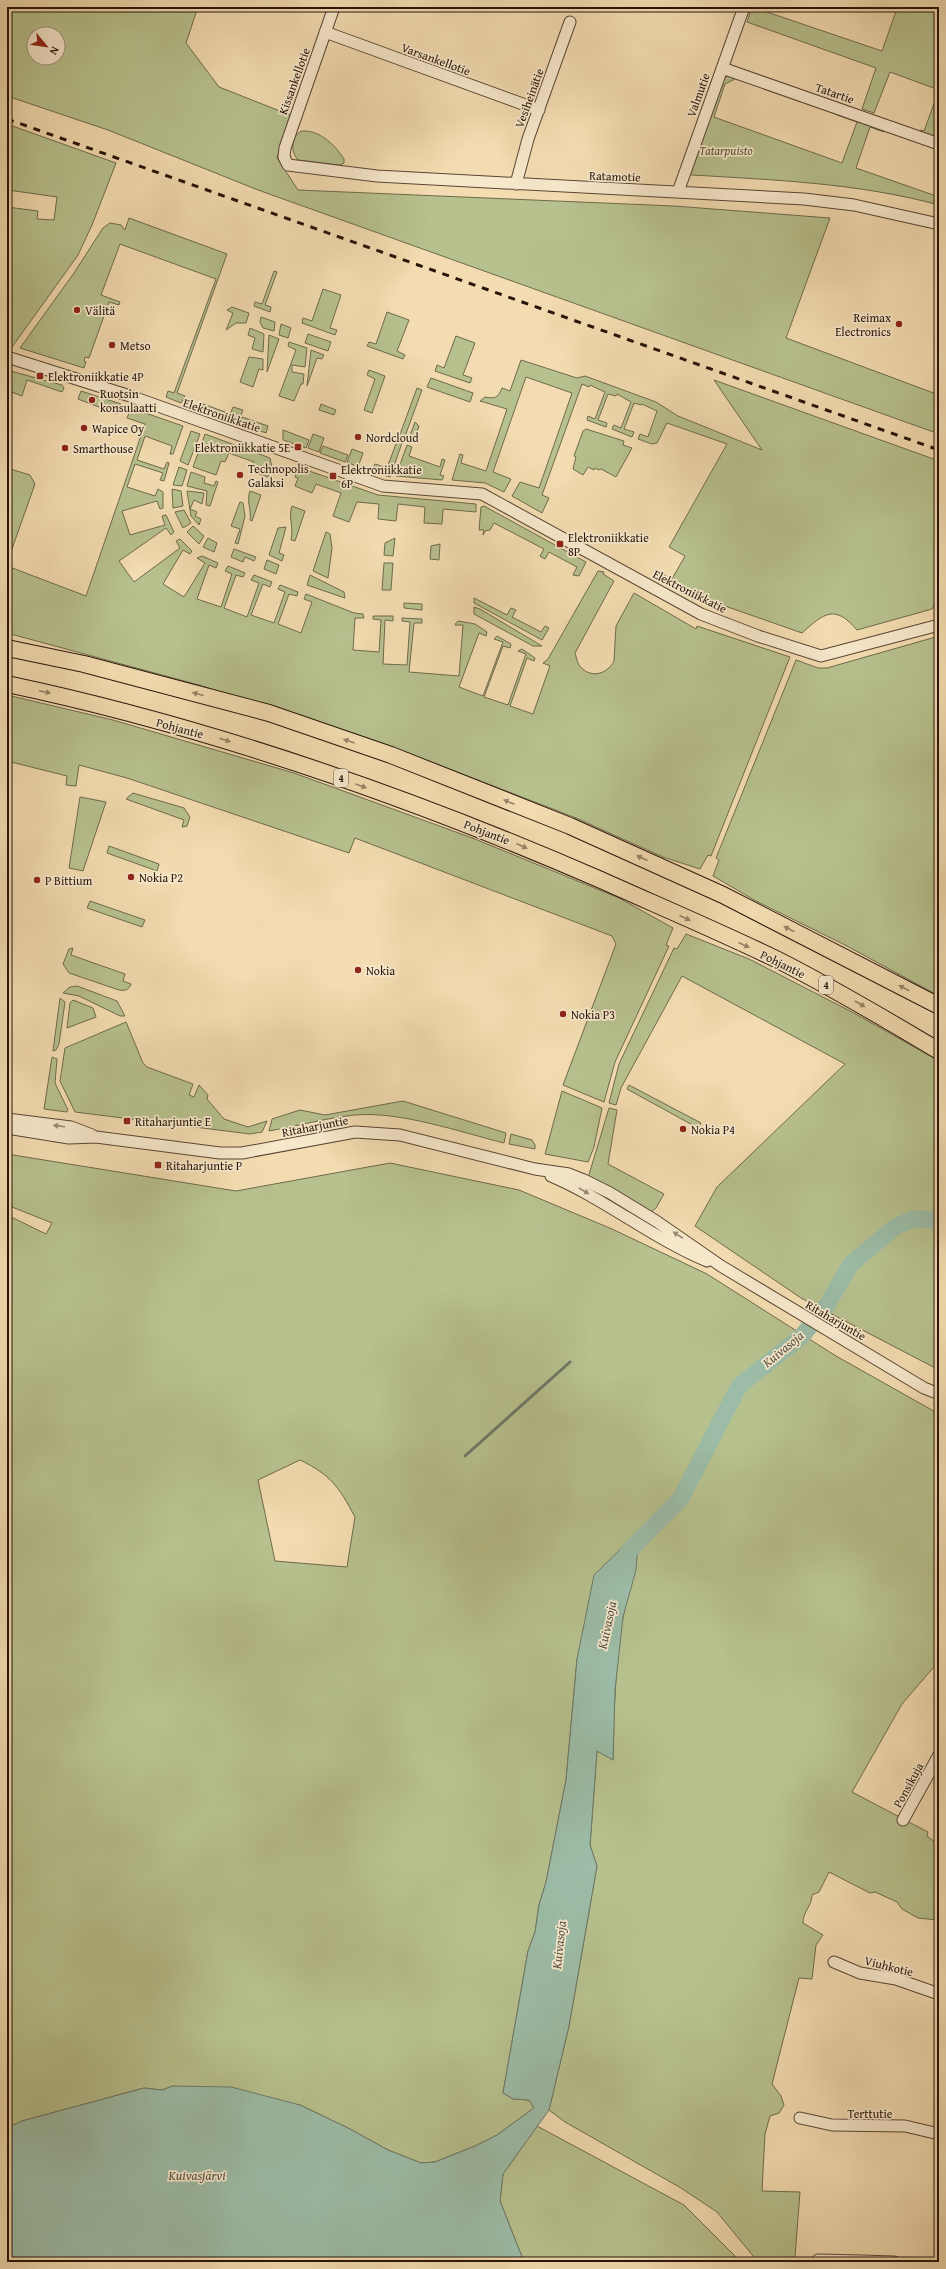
<svg xmlns="http://www.w3.org/2000/svg" width="946" height="2269" font-family="'Gentium Book Plus',serif">
<rect width="100%" height="100%" fill="#f3dcb1"/>
<filter id="stains"><feTurbulence type="fractalNoise" baseFrequency=".005" numOctaves="4"/><feColorMatrix values="0 0 0 0 .2 0 0 0 0 .09 0 0 0 0 .02 0 0 0 .5 -.17"/></filter>
<radialGradient id="worn" r=".72"><stop offset=".6" stop-color="#630" stop-opacity="0"/><stop offset="1" stop-color="#630" stop-opacity=".3"/></radialGradient>
<path fill="#b7c18e" stroke="#6f6a4c" fill-rule="evenodd" d="M7,7h191l-12,36 33,44 71,28 -13,43 21,32 376,16 156,12 -44,120 153,57v39l-681,-244 -150,-60 -101,-34zM34,34h24v24h-24z
M752,7l130,44 14,-40 -10,-4h49l4,3v130l-19,-7v-3l4,1 15,-41 -49,-18 -16,41 -12,-4 14,-41 -129,-46z
M728,76l8,1 -1,2 -10,5 -11,33 128,46 15,-41 -20,-7 3,-3 45,17 -1,3 -14,-5 -14,41 83,29v8c-81,-22 -164,-25 -247,-30l-2,-1 33,-95z
M7,124l109,39 -24,62 -14,30 -66,92 -5,-1v-139l31,4 -1,8 17,1 3,-23 -49,-7 -1,3z
M302,131c18,-1 33,14 42,28v4l-4,2 -42,-5c-8,-9 -7,-24 4,-29z
M129,218l98,36 -50,139 8,3 -4,7 -15,-6 2,-6 6,2 42,-114 -96,-35 -19,51 19,7 -1,3 -10,-3 -20,56 -4,-1 -1,4 2,1 -2,6 -64,-20 54,-75 29,-45 7,-5 11,2 4,5z
M274,271l3,1 -12,33 6,2 -1,5 -16,-6 1,-4 7,2z
M323,289l18,6 -11,33 7,2 -2,5 -33,-12 1,-5 9,3z
M232,307l17,6 -3,10h-10l-10,7 7,-17 -6,-3z
M387,312l22,8 -12,31 8,4 -2,4 -36,-13 2,-4 7,2z
M261,317l14,5 -1,9 -11,-3 -3,-6z
M281,324l10,4 -3,10 -9,-3z
M250,328l14,6 -1,18 -11,-3 3,-11 -7,-3z
M308,334l23,8 -3,9 -23,-8z
M269,335l10,4 -12,33z
M456,336l19,7 -12,32 9,3 -2,5 -35,-12 2,-6 7,3z
M289,342l18,6 -2,19 -13,-2v7l12,2 -1,10h-2l-7,17 -15,-5 17,-46 -8,-4z
M311,350l13,5 -2,4 -5,-1 -10,28z
M249,357l14,2v11l-4,-1 -6,18 -13,-5z
M521,360l56,18 8,-2 71,26 22,14 84,34 -48,-70 225,81v134l-7,14 -75,21c-22,-26 -33,-17 -55,3l-97,-34 -43,-22 -4,1 -4,-3 2,-4 16,8 13,-23 -16,-9 58,-103 -60,-21 -10,20 -5,1 -14,-5 2,-5 8,3 9,-26 -15,-7 -1,1 -7,-2 -10,26 10,3 -2,5 -20,-8 2,-4 7,3 10,-26 -14,-8 -1,2 -8,-2 -10,26 9,3 -1,4 -19,-7 1,-4 7,3 10,-27 -15,-7 -1,2 -7,-3 -40,111 7,3 -7,15 -30,-17 8,-14 19,6 33,-95 -46,-16 -33,95 18,7 -7,13 -19,-9 -33,-3 8,-26 3,1 -2,8 25,8 21,-62 -27,-8 5,-4c10,2 13,1 17,-9l8,3z
M7,370l55,15 2,3 -2,4 -35,-12 -5,16 -13,-5 -2,1z
M369,370l16,6 -13,37 -8,-3 11,-31 -8,-4z
M431,378l42,15 -3,9 -43,-15z
M417,388l5,2 -18,49 -5,-2z
M81,391l40,13 -4,10 -39,-15z
M203,404l22,8 -2,6 -22,-8z
M321,404l15,6 -2,5 -15,-5z
M233,407l10,3 -5,13 -10,-3z
M131,408l52,18 -10,28h-3l2,-8 -27,-10 -8,24 27,9 3,-7 2,1 -5,18 -4,-1 3,-7 -28,-9 -8,23 28,9 3,-7 5,3v16l-3,1 -3,-8 -35,10 8,24 35,-10 -3,-9 4,-1 8,17 -3,3 -5,-7 -47,33 15,21 46,-34 -4,-7 4,-2 12,12 -2,3 -7,-4 -20,34 21,13 21,-34 -8,-5 5,-2 16,7 -2,5 -7,-3 -12,34 24,8 11,-33 -7,-3 3,-5 17,7 -2,4 -7,-2 -12,33 23,9 12,-34 -8,-3 3,-5 18,7 -2,5 -7,-3 -12,31 23,8 11,-31 -7,-3 2,-4 18,7 -1,4 -8,-2 -11,30 23,9 11,-31 -8,-3 2,-5 48,19 9,1 1,4h-9l-2,32 26,2 2,-32 -8,-1v-3h20v5l-8,-1 -2,44 24,1 3,-43 -8,-1v-3l20,1v4h-8l-5,49 50,4 4,-51h-8l1,-2 2,-2 17,3 12,8 -1,4 -7,-3 -20,54 24,9 20,-54 -9,-3 3,-3 14,8 -1,4 -7,-2 -19,51 24,8 18,-51 -8,-3 4,-2 13,9 -1,3 -7,-3 -17,48 23,8 17,-48 -7,-3 5,-4 50,-88 6,1 -1,2 11,7 -39,72c1,3 2,9 4,12 10,14 28,10 35,-4l2,-35 18,-33 62,36 1,-3 93,31 -79,199 -3,-1 -8,14 -37,-12 -87,-39 -181,-70 -196,-63 -192,-52v-67l79,30 59,-172 -18,-6z
M242,417l26,9 -2,7 -11,-4 1,-3 -7,-3 -1,4 -8,-3z
M415,422l4,4 -5,15 -2,1 -4,-1z
M586,429l38,12 -1,4 9,3 -16,29 -15,-8 -2,1 -4,-2 -1,2 -6,-3 -5,8 -10,-6 3,-12 -2,-1 9,-25z
M283,430l26,10 -3,8 -23,-8z
M191,431l9,3 -12,31 -8,-4z
M205,434l65,24 2,10 -4,9 -17,-6 3,-9 -25,-9 -4,9 -4,-1 -5,14 -23,-8z
M313,434l11,4 -5,14 -11,-4z
M397,441l5,2 -12,34 -18,-6 3,-7 12,4z
M407,445l5,2 -3,9 31,11 2,-8 3,1 -5,15 4,1 -2,4 -46,-4z
M323,446l25,9 -3,7 -25,-9z
M352,449l11,4 -5,14 -11,-5z
M179,467l8,3 -5,16 -9,-1z
M298,467l80,28 98,9v8l-33,-3 -1,15 -18,-1 1,-16 -27,-3 -2,17 -18,-2 1,-15 -22,-2 -8,20 -16,-6 8,-23 -25,-9 -4,9 -17,-7 3,-8 -3,-1z
M7,468l23,7 5,9 -28,79z
M191,472l14,5 -1,6 10,3 2,-5 2,1 -8,24 -4,-1 1,-14 -20,-5z
M172,489l9,2 2,15 -10,2z
M187,491l17,2 -2,11 -8,-4 -4,9 7,3 -2,4 6,3 -2,6 -8,-9z
M250,491l11,4 -9,26 -2,-1c2,-10 -4,-18 0,-29z
M240,502l3,1 2,13 -7,28 -3,-1 5,-14 -9,-3z
M292,506l13,5 -10,30 -4,-1c3,-13 -3,-23 1,-34z
M484,506l102,56 -7,14 -6,-1 4,-8 -28,-15 -4,7 -5,-3 4,-7 -50,-26 -4,7 -5,1 -2,4 1,-5h-5l2,-23z
M184,510l7,13 -8,5 -8,-16z
M193,526l11,10 -5,8 -12,-12z
M286,527l-7,26 5,2 -2,6 -13,-6 9,-27z
M326,532l4,2 2,14 -4,30 -15,-7z
M208,538l9,5 -3,9 -11,-5z
M395,538l-2,18 -9,-1 1,-12z
M440,544l-1,16 -9,-1 1,-13z
M234,549l22,8 -2,4 -9,-4 -2,5 -12,-5z
M267,560l12,5 -3,9 -12,-5z
M384,563h9l-2,27h-9z
M310,575l34,17 1,6 -38,-13z
M474,598l33,17 4,-7 5,2 -4,7 29,15 4,-6 4,2 -7,12 -68,-37z
M404,603l18,1v6l-18,-2z
M474,607l6,2 62,37h-9l-59,-32z
M939,636v360l-94,-51 -89,-44 -43,-25 6,-16 -3,-2 80,-198 22,8h9z
M7,695l106,25 181,53 181,66 144,59 54,30 -7,17 3,1 -54,116 -11,40 -41,-17 53,-141 -4,-8 -257,-98 -6,15 -222,-75 -48,-13 -3,21 -10,-1 1,-9 -60,-15z
M133,793l51,15 6,9 -3,9 -5,1 2,-7 -58,-21z
M80,797l26,5 -23,69 -14,-3z
M109,846l50,18 -2,7 -50,-18z
M90,901l55,19 -3,7 -55,-19z
M686,934l63,25 103,53 87,49v309l-138,-72 -106,-72 22,-39 128,-123 -163,-88 -61,112 -5,17 -7,-2 10,-39 55,-116 3,1z
M73,948l-2,7 54,19 -2,7 8,3c-2,6 -6,7 -12,6l-50,-17 -6,-9 6,-15z
M77,986l40,15 8,15h-5l-41,-20 -16,-3 7,-6z
M60,998l5,4 -6,42 -3,6 -3,1z
M73,1000l20,8 3,9 -29,11 3,-25z
M126,1022l17,41 4,4 46,17 -4,11 5,2 5,-12 9,10 -1,4 17,20 24,8 19,-6 -5,11 -12,2 -175,-22 -15,-31 5,-33z
M52,1057l5,2 -2,24 13,27 -1,2 -23,-3z
M629,1085l72,38 -3,5 -71,-39z
M562,1091l40,17 -8,39 -6,15 -43,-8z
M403,1101l103,32 -2,10c-44,-11 -104,-32 -149,-28 -29,3 -58,11 -86,16l3,-12 28,-9 25,5z
M609,1108l8,2 -9,54 56,30 -8,14 -5,4 -63,-34z
M511,1134l21,6 3,5v4l-26,-5z
M7,1154l229,37 154,-28 129,27 93,39 95,45 129,82 103,58v247l-37,43 -50,88 76,40 -1,4 12,9v78l-2,-3 -19,-2 -16,-9 -5,-7 -22,-10 -5,1 -41,-21 -10,20 -7,3c0,11 -9,16 -9,28l20,12 -7,10 -4,34 -13,-1 -27,106 9,12 3,9 -5,8 -9,3 -5,18 -3,57 38,1 -5,65 4,5h-41l-41,-50 -36,-24 -116,-66 -16,-12 20,-84 28,-160 -7,-21 7,-95 16,10c1,-48 2,-96 10,-143 6,-30 16,-54 15,-86l-61,128 -11,121 -20,102 -7,23 -4,27 -7,19 -25,142 10,6 16,1 5,8 -37,27 -22,11 -40,16 -14,1 -33,-13 -38,-21 -50,-24 -127,-19 -11,4 -18,-2 -122,33 -15,7v-913l39,19 6,-11 -45,-18zM300,1460c31,15 39,27 55,57l-8,50 -72,-6 -17,-81z
M537,2126l147,79 57,57h-217l-24,-61 3,-27z"/>
<path fill="#9cbca7" stroke="#6d7968" d="M639,1531l-3,39 -13,47 -8,73 -2,70 -16,-9 -7,94 7,21 -28,160 -20,84 -46,64 -3,27 24,61h-517v-134l15,-7 122,-33 18,2 11,-4 58,1 69,18 50,24 38,21 33,13 14,-1 40,-16 22,-11 37,-27 -5,-8 -16,-1 -10,-6 25,-142 7,-19 4,-27 7,-23 20,-102 11,-121 17,-84z"/>
<g fill="none" stroke-linecap="round" stroke-linejoin="round">
<path stroke="#6d7968" stroke-width="3" d="M465,1456l105,-94"/>
<path stroke="#9cbca7" stroke-width="17" d="M623,1560l7,-10 51,-52 58,-112 63,-50 25,-31 24,-41 44,-37 18,-8 26,1"/>
<defs>
<path id="minor" d="M334,7l-49,141 -1,9 4,8 89,11 427,23 50,6 85,19
M325,32l214,78
M722,68l217,76
M516,184l12,-45 42,-117
M678,192l66,-185
M7,357l123,39 253,90 99,8 219,120 57,22 63,20 118,-31
M7,1119l64,8 21,8
M7,1128l62,10 27,-1 124,16h22l113,-21 45,3 135,34 34,5 15,6 26,13 46,28 65,45 203,122 15,6
M551,1176c54,23 101,62 156,85
M903,1820l36,-65
M834,1962l26,11 36,6 43,15
M800,2118l32,7 73,1 34,8
M861,2261l33,1
M818,2262v-2l43,1 -1,1"/>
<path id="highway" d="M7,648l77,16 185,49 122,42 179,71 153,69 216,111
M7,684c204,43 403,113 594,196 58,26 117,51 175,79 56,28 109,60 163,92"/>
</defs>
<use href="#minor" stroke="#5a4634" stroke-width="13"/>
<use href="#highway" stroke="#27140a" stroke-width="18"/>
<use href="#minor" stroke="#f7e8cc" stroke-width="11"/>
<use href="#highway" stroke="#f3dcb1" stroke-width="16"/>
<path stroke="#27140a" stroke-width="3" stroke-dasharray="7 7" stroke-linecap="butt" d="M7,119l932,331"/>
</g>
<defs><path id="oneway-solid" d="M-6-.8H1V-3.2L6.5 0L1 3.2V.8H-6Z"/></defs>
<g fill="#978266">
<use href="#oneway-solid" transform="translate(45 692) rotate(12)"/>
<use href="#oneway-solid" transform="translate(198 694) rotate(-165)"/>
<use href="#oneway-solid" transform="translate(225 740) rotate(18)"/>
<use href="#oneway-solid" transform="translate(349 741) rotate(-161)"/>
<use href="#oneway-solid" transform="translate(361 786) rotate(20)"/>
<use href="#oneway-solid" transform="translate(509 802) rotate(-158)"/>
<use href="#oneway-solid" transform="translate(522 846) rotate(24)"/>
<use href="#oneway-solid" transform="translate(642 858) rotate(-156)"/>
<use href="#oneway-solid" transform="translate(685 918) rotate(24)"/>
<use href="#oneway-solid" transform="translate(789 929) rotate(-153)"/>
<use href="#oneway-solid" transform="translate(744 945) rotate(24)"/>
<use href="#oneway-solid" transform="translate(904 988) rotate(-153)"/>
<use href="#oneway-solid" transform="translate(860 1004) rotate(30)"/>
</g>
<g fill="#998975">
<use href="#oneway-solid" transform="translate(59 1126) rotate(-173)"/>
<use href="#oneway-solid" transform="translate(584 1191) rotate(30)"/>
<use href="#oneway-solid" transform="translate(678 1235) rotate(-147)"/>
</g>
<g fill="#8f2418" stroke="#f7e8cc" stroke-width="1.5">
<circle cx="77" cy="310" r="4"/>
<circle cx="899" cy="324" r="4"/>
<circle cx="112" cy="345" r="4"/>
<rect x="36" y="372" width="8" height="8" rx="2"/>
<circle cx="92" cy="400" r="4"/>
<circle cx="84" cy="428" r="4"/>
<circle cx="358" cy="437" r="4"/>
<rect x="294" y="443" width="8" height="8" rx="2"/>
<circle cx="65" cy="448" r="4"/>
<circle cx="240" cy="475" r="4"/>
<rect x="329" y="472" width="8" height="8" rx="2"/>
<rect x="556" y="540" width="8" height="8" rx="2"/>
<circle cx="131" cy="877" r="4"/>
<circle cx="37" cy="880" r="4"/>
<circle cx="358" cy="970" r="4"/>
<circle cx="563" cy="1014" r="4"/>
<rect x="123" y="1117" width="8" height="8" rx="2"/>
<circle cx="683" cy="1129" r="4"/>
<rect x="154" y="1161" width="8" height="8" rx="2"/>
</g>
<g text-anchor="middle" dominant-baseline="central" stroke-width="3.5" stroke-linejoin="round" paint-order="stroke">
<g fill="#f7e8cc" stroke="#655444" stroke-width="1">
<rect x="334" y="769" width="14" height="18" rx="3"/>
<rect x="819" y="976" width="14" height="18" rx="3"/>
</g>
<g font-size="11" font-weight="bold" fill="#27140a">
<text x="341" y="778">4</text>
<text x="826" y="985">4</text>
</g>
<g font-size="12" fill="#27140a" stroke="#f7e8cc">
<text transform="translate(436 59) rotate(20)">Varsankellotie</text>
<text transform="translate(294 81) rotate(-70)">Kissankellotie</text>
<text transform="translate(835 93) rotate(19)">Tatartie</text>
<text transform="translate(698 95) rotate(-70)">Valmutie</text>
<text transform="translate(529 98) rotate(-70)">Vesiheinätie</text>
<text transform="translate(615 176) rotate(2)">Ratamotie</text>
<text transform="translate(222 415) rotate(19)">Elektroniikkatie</text>
<text transform="translate(690 591) rotate(27)">Elektroniikkatie</text>
<text transform="translate(180 728) rotate(15)">Pohjantie</text>
<text transform="translate(487 832) rotate(21)">Pohjantie</text>
<text transform="translate(783 964) rotate(26)">Pohjantie</text>
<text transform="translate(315 1126) rotate(-11)">Ritaharjuntie</text>
<text transform="translate(836 1320) rotate(30)">Ritaharjuntie</text>
<text transform="translate(908 1785) rotate(-61)">Ponsikuja</text>
<text transform="translate(889 1966) rotate(14)">Viuhkotie</text>
<text x="870" y="2113">Terttutie</text>
</g>
<g font-size="12" font-style="italic" fill="#595138" stroke="#f7e8cc">
<text x="726" y="150">Tatarpuisto</text>
</g>
<g font-size="12" fill="#27140a" stroke="#f7e8cc" text-anchor="start">
<text x="85" y="310">Välitä</text>
<text x="891" y="317" text-anchor="end">Reimax<tspan x="891" dy="14">Electronics</tspan></text>
<text x="120" y="345">Metso</text>
<text x="48" y="376">Elektroniikkatie 4P</text>
<text x="100" y="393">Ruotsin<tspan x="100" dy="14">konsulaatti</tspan></text>
<text x="92" y="428">Wapice Oy</text>
<text x="366" y="437">Nordcloud</text>
<text x="290" y="447" text-anchor="end">Elektroniikkatie 5E</text>
<text x="73" y="448">Smarthouse</text>
<text x="248" y="468">Technopolis<tspan x="248" dy="14">Galaksi</tspan></text>
<text x="341" y="469">Elektroniikkatie<tspan x="341" dy="14">6P</tspan></text>
<text x="568" y="537">Elektroniikkatie<tspan x="568" dy="14">8P</tspan></text>
<text x="139" y="877">Nokia P2</text>
<text x="45" y="880">P Bittium</text>
<text x="366" y="970">Nokia</text>
<text x="571" y="1014">Nokia P3</text>
<text x="135" y="1121">Ritaharjuntie E</text>
<text x="691" y="1129">Nokia P4</text>
<text x="166" y="1165">Ritaharjuntie P</text>
</g>
<g font-size="13" font-style="italic" fill="#504f41" stroke="#f7e8cc">
<text transform="translate(783 1349) rotate(-40)">Kuivasoja</text>
<text transform="translate(607 1625) rotate(-78)">Kuivasoja</text>
<text transform="translate(559 1945) rotate(-84)">Kuivasoja</text>
<text x="197" y="2175">Kuivasjärvi</text>
</g>
</g>
<rect width="946" height="2269" fill="none" stroke="#f3dcb1" stroke-width="24"/>
<rect x="8" y="8" width="930" height="2253" fill="none" stroke="#27140a" stroke-width="2"/>
<rect x="12" y="12" width="922" height="2245" fill="none" stroke="#27140a"/>
<g transform="translate(46 46) rotate(119)"><circle r="19" fill="#f7e8cc" stroke="#a4937e"/>
<path d="M0-3L7 15L0 10L-7 15Z" fill="#8f2418"/>
<text y="-6" font-size="11" font-weight="bold" text-anchor="middle" fill="#27140a">N</text>
</g>
<rect width="100%" height="100%" filter="url(#stains)"/>
<rect width="100%" height="100%" fill="url(#worn)"/>
</svg>
